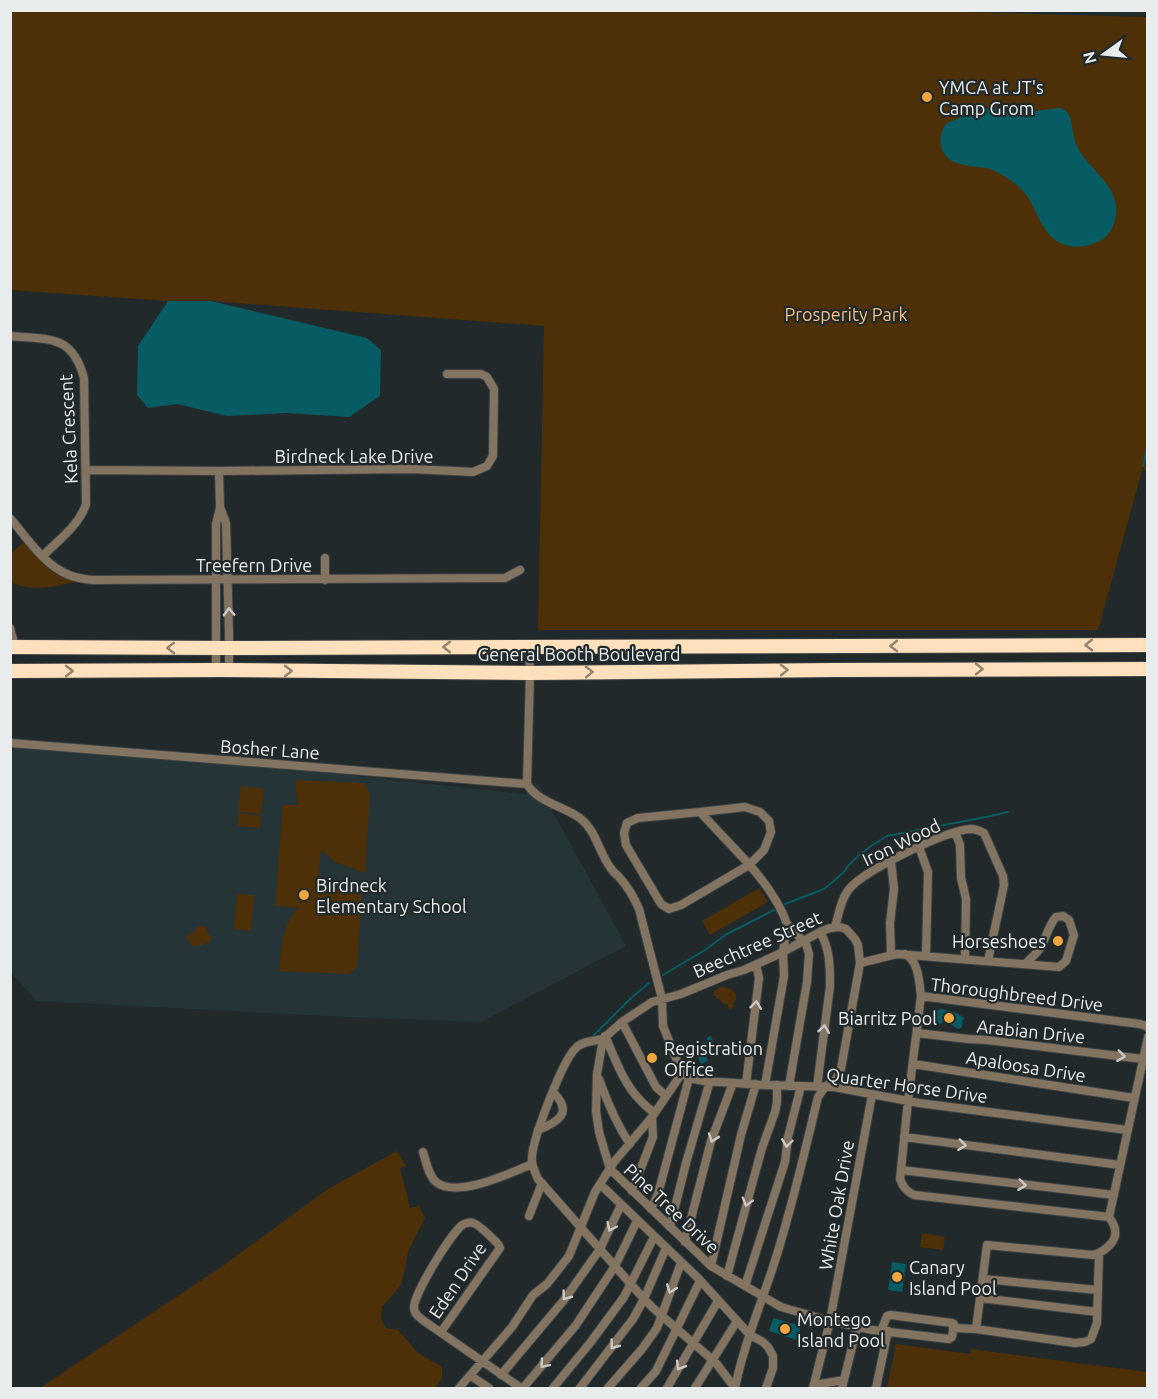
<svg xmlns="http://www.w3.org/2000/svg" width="1158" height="1399" font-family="Ubuntu,sans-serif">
<rect width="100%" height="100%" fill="#22292a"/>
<path fill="#253436" d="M11,740l49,4 473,51 1,-12 4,1 88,162 -145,76 -134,-5 -310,-16 -26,-28z"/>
<path fill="#4d3007" d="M890,10l257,7v456l-4,-6 -45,163h-560l6,-304 -333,-25h-43l-157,-11 -1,-279z
M25,541c15,20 25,34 50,41 -20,5 -45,10 -64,0v-29z
M295,780l69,3 6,12 -5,78 -30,-11 -14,-12 -4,43c15,-7 30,-3 45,-1l-5,75 -8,7 -70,-3c2,-23 3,-46 19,-63l-23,-2 8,-101h15z
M241,786l23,3 -3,25 -23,-2z
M239,813l22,3 -1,12 -23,-2z
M759,888l9,14 -58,33 -8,-14z
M237,894l17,1 -3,36 -17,-2z
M199,926l8,1v6l4,3v5l-2,2h-4l-4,3h-9c-4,-4 -5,-6 -5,-12l7,-1 2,-5z
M720,987c6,0 12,1 16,8v5l-4,4 2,2 -1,2 -3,1 -2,-2v-2l-6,-2 -3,-4h-3l-2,-5v-3z
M397,1151l9,15 -6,2 10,40 9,-2 6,12 -16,31 -8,36 -19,22 -1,12 5,9 12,2 20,23 24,14v11l-6,10h-396l184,-123 104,-76z
M922,1233l23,4 -2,13 -23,-3z
M896,1344l74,10 1,-5 176,23v16h-260z"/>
<path fill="#075b63" d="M1011,106l25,5 23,-3c15,2 12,22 16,33 9,28 45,41 41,74 -1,6 -3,12 -6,17 -9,12 -28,17 -41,14 -28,-6 -30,-36 -45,-54 -9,-10 -22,-18 -34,-23 -12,-3 -25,-2 -36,-7 -14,-6 -17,-23 -10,-35 3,-5 6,-5 11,-7 7,-3 12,-10 19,-12 5,0 10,1 14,0 8,0 15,-1 23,-2z
M168,301h43l156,37 14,12 -1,46 -31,21 -63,-4 -59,3 -50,-12 -29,4 -11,-13 1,-49z
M942,1009l15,4 7,5 -3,10 -3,1 -8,-5 -8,-2 -1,2h-2l-4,-5 2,-9z
M711,1036l5,12 -11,5 3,8 -7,3 -7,-17 14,-6 -2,-3z
M892,1262l14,2 -4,28 -14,-2z
M773,1318l28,8 -4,14 -28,-9z"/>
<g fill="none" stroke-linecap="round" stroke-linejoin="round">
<path stroke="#075b63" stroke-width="2" d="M1143,466l5,-22
M785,904l39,-15 19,-16 5,-7 11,-11 12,-9 16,-10 99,-19 22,-5
M663,975l42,-25 22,-16 47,-24
M594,1035l36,-36 19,-16"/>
<defs>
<path id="street" d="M10,336c39,4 62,-2 74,42l2,126c-7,22 -28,36 -43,52
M86,470l133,1 193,-2 61,3 14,-6 6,-10 1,-67 -7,-12 -6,-3h-34
M219,471l1,36 6,16 3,110v38
M10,518c17,20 34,47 59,57 7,3 15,4 23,5l413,-2 15,-8
M325,558v22
M10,628l5,19
M529,647l1,26 -3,111c11,19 38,22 54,35 15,12 18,33 29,48 2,4 6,7 9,10 9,10 15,20 20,32l23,90 1,27 19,47
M216,670v-146l4,-16
M10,743l517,41
M700,812l45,-5 15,5 9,9 2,11 -7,18 -15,15 -68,40 -12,4 -8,-5 -35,-59 -2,-12 3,-10 11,-5 62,-6 47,50c16,18 32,39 40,62
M954,833l3,4 3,8 1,33 5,21 -1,60
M919,847l9,25 -2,84
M835,927c4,-13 6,-29 15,-39 16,-18 96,-58 121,-59 5,0 9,2 13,4l19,43 1,9 -16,76
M905,954c14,7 14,28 16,42
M891,955l-1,-32 4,-34 -3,-28
M860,963l37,-9 162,13 7,-6 8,-26 -5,-15 -6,-4 -7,1c-7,8 -9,18 -14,28 -4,8 -11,13 -17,19
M622,1022l34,65 10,9
M917,1033l51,6 19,1 156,19
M605,1036c10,22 18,47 35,64 4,5 10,9 14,13
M603,1039c-9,2 -21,2 -27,9 -13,11 -43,90 -44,109 -1,8 3,15 6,22l106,120 9,9 63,55 19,25
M913,1064l221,34
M682,1073l7,5 15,3 61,4 69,2 85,16 208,27
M599,1079c8,22 17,45 31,65
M746,1084l13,-106 -3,-13
M765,1085l19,-109 -1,-24 4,-28 16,17
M789,1086l18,-104 2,-28 -4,-14
M817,1087l13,-101c0,-20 0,-37 -10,-54
M538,1130c20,-8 36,-17 15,-38
M904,1137l216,28
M423,1152c3,9 5,23 13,30 21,17 74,-9 96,-18
M901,1170l213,25
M600,1184l98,94 52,57 13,7 5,5 5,9v12l-7,20
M632,1191l21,-54 -1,-20
M651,1209l7,-15 31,-116
M529,1216l13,-33
M1109,1217l-195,-22c-8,-4 -11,-8 -14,-16l8,-78 13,-105 219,28 6,2 2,2
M670,1227l16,-64 24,-82
M685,1242l26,-101 22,-58
M1099,1253c16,-9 22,-20 10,-36l39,-180
M711,1266l30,-131 15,-51
M727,1276l35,-128 13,-36 2,-10v-17
M983,1279l115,11
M745,1286l40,-124 3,-25 13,-51
M980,1298l117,14
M891,1315l61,8 2,1 -2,13 -3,2 -68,-8 6,-15z
M953,1328l23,1 99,14 10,-1 6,-3 6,-16 2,-70 -6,2 -106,-10 -11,84
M441,1332l59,-84 -2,-4c-6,-6 -18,-19 -25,-21 -2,-1 -7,0 -9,1 -11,5 -50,70 -50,83 0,7 5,10 10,14l97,67
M501,1375l63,-75 36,-51 21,-44
M471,1376l18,12
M814,1385l30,-5
M459,1388l53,-61 21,-32 14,-11 22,-28 26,-64 19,-30 38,-45 30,-44
M523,1388l53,-63 39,-59 22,-45
M553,1388l37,-45 34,-46 30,-60
M580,1388l53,-69 11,-20 22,-51
M608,1388l34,-39 15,-21 24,-65
M641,1388l15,-17 44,-90
M667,1388l51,-87
M695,1388l42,-67
M735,1388c8,-40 24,-79 37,-118 19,-57 32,-116 46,-173l7,-10 11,-8 5,-10 19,-106 -2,-18 -3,-6 -9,-10 -6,-2 -10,1 -8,3 -43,23 -35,16 -17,5 -46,19 -29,8 -30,20 -19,17 -6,35 -1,37 3,21 11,37 101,97 48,28 22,13 49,14 43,9 8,1
M813,1388l17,-67 42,-226
M842,1388l15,-61
M876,1388l12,-57"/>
<path id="highway" d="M10,647l219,1 919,-3
M10,671l211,-1 309,3 304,-3 314,-1"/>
</defs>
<use href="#street" stroke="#3e4445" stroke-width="10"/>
<use href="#highway" stroke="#3e4445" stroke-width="16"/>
<use href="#street" stroke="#837462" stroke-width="8"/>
<use href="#highway" stroke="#fee0bc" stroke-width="14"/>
</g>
<defs><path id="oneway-chevron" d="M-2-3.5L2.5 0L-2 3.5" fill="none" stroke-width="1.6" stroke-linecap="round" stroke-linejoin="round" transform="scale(1.5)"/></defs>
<g stroke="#cac8c3">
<use href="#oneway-chevron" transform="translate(229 612) rotate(-92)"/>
<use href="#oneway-chevron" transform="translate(756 1005) rotate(-83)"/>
<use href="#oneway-chevron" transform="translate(824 1029) rotate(-83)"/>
<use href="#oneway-chevron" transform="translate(1121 1056) rotate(7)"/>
<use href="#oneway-chevron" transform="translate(713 1138) rotate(109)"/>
<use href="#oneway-chevron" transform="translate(787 1143) rotate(98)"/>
<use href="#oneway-chevron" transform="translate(962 1145) rotate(7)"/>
<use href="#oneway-chevron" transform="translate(1022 1185) rotate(7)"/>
<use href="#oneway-chevron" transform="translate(747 1202) rotate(106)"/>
<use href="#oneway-chevron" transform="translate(611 1227) rotate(115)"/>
<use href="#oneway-chevron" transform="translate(671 1289) rotate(111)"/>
<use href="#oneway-chevron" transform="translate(566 1296) rotate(127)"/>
<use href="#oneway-chevron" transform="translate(614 1345) rotate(127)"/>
<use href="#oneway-chevron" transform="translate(544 1364) rotate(130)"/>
<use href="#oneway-chevron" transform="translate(680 1366) rotate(121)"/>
</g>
<g stroke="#908473">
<use href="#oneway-chevron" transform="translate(1089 645) rotate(180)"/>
<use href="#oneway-chevron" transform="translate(894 646) rotate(180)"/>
<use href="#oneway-chevron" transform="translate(447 647) rotate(180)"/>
<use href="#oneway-chevron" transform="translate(171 648) rotate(-180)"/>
<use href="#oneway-chevron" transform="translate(979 669)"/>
<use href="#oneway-chevron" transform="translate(784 670) rotate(-1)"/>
<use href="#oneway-chevron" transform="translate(69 671)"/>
<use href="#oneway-chevron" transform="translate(288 671)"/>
<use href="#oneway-chevron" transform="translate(589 672) rotate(-1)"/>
</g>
<g fill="#f0a63f" stroke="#22292a" stroke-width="2">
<circle cx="927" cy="97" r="6"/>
<circle cx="304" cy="895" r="6"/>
<circle cx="1058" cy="941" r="6"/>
<circle cx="949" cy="1018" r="6"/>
<circle cx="652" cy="1058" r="6"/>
<circle cx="897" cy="1277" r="6"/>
<circle cx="785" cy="1329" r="6"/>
</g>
<g text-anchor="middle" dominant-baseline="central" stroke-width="4.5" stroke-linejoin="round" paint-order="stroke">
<g font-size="18" fill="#e8eced" stroke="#22292a" text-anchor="start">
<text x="939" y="87">YMCA at JT's<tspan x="939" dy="21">Camp Grom</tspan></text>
<text x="316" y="885">Birdneck<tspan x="316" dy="21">Elementary School</tspan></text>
<text x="1046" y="941" text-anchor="end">Horseshoes</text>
<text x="937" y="1018" text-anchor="end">Biarritz Pool</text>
<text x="664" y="1048">Registration<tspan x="664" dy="21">Office</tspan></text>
<text x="909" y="1267">Canary<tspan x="909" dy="21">Island Pool</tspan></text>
<text x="797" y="1319">Montego<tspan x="797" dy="21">Island Pool</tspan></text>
</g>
<g font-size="18" fill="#f4bf7f" stroke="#22292a">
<text x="846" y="314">Prosperity Park</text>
</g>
<g font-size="18" fill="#e8eced" stroke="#22292a">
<text transform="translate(68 429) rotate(-93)">Kela Crescent</text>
<text x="354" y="456">Birdneck Lake Drive</text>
<text x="254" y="565">Treefern Drive</text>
<text x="579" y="654">General Booth Boulevard</text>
<text transform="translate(270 749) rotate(4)">Bosher Lane</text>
<text transform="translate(901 842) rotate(-26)">Iron Wood</text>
<text transform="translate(757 944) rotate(-24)">Beechtree Street</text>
<text transform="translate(1017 994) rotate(7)">Thoroughbreed Drive</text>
<text transform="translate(1031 1031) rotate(6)">Arabian Drive</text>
<text transform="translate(1026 1066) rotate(9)">Apaloosa Drive</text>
<text transform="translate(907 1085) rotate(8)">Quarter Horse Drive</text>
<text transform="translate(836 1205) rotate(-80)">White Oak Drive</text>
<text transform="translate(672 1208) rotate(43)">Pine Tree Drive</text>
<text transform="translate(457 1280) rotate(-56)">Eden Drive</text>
</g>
</g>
<rect width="1158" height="1399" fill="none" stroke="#e8eced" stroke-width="24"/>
<g transform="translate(1104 54) rotate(255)" stroke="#22292a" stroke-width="4.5" paint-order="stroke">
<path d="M0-4.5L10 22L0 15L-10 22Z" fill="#e8eced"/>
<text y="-9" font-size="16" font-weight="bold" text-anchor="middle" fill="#e8eced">N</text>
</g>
</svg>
